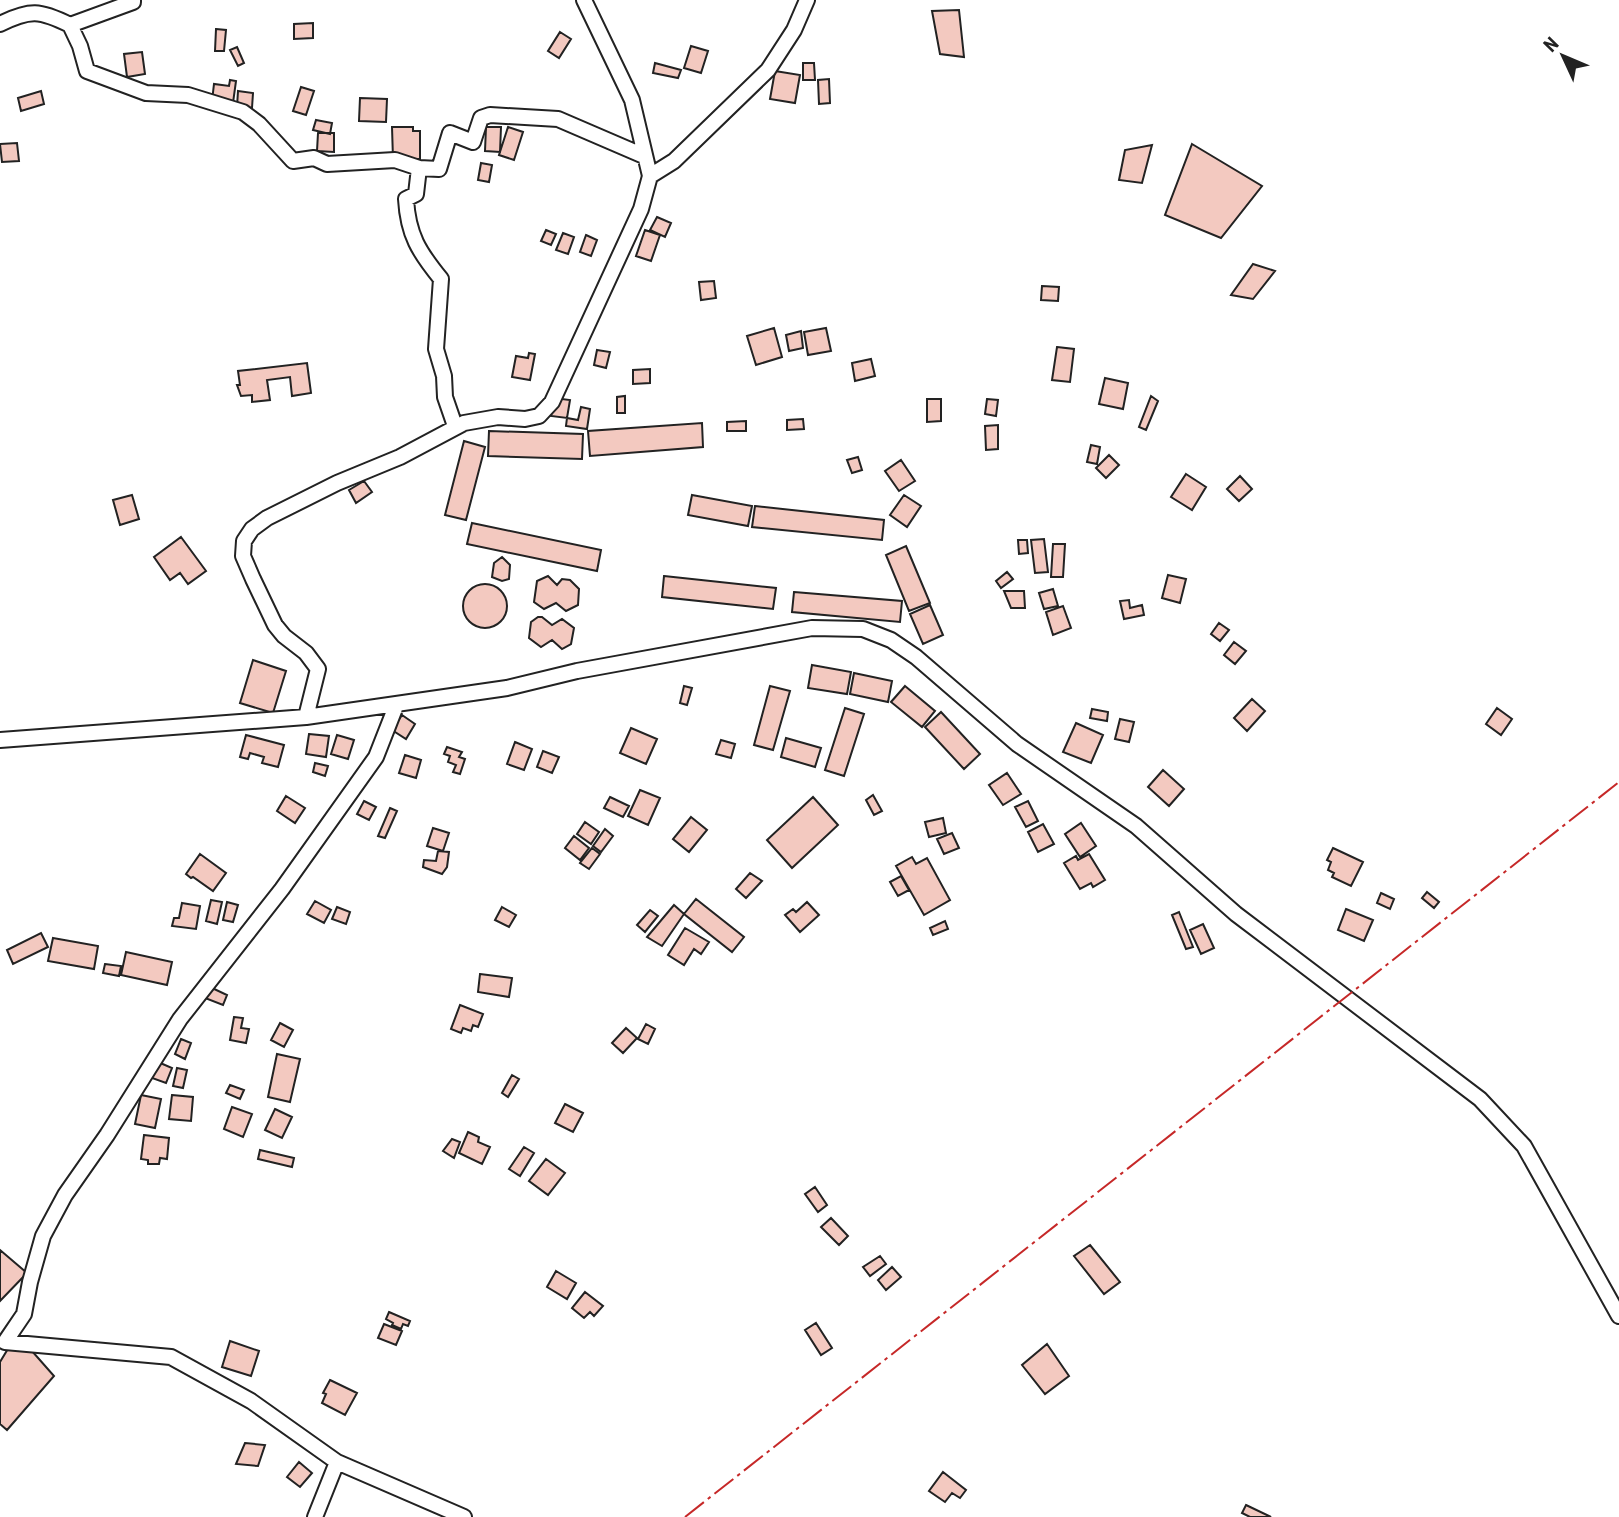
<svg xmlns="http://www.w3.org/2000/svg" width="1619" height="1517" font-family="'Roboto Condensed',sans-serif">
<rect width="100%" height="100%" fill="#fff"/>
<path fill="#f3c9c0" stroke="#222" stroke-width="2" d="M959,10l5,47 -24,-3 -8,-43z
M313,23v15l-19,1v-15z
M216,29l10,1 -2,21h-9z
M560,32l11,7 -12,19 -11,-7z
M691,46l17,5 -7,22 -17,-5z
M237,47l7,16 -6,3 -8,-16z
M142,52l3,22 -18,3 -3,-23z
M655,63l26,7 -3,8 -25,-5z
M803,63h11l1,17h-12z
M775,71l25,4 -5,28 -25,-4z
M829,79l1,24 -11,1 -1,-24z
M230,80l6,1 -3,22 -21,-2 2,-17 15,2z
M301,87l13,4 -8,24 -13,-4z
M41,91l3,13 -23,7 -3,-13z
M238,91l15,2 -1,15 -15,-1z
M360,98l27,1 -1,23 -27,-1z
M316,120l16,3 -2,11 -17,-4z
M392,127h21v4h7v28h-27z
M486,127h15l-1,25 -15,-1z
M508,127l15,5 -9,28 -15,-5z
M318,133h16v19l-17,-1z
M17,143l2,18 -17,1 -2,-18z
M1192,144l70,42 -41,52 -56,-23z
M1152,145l-10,38 -23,-3 6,-30z
M481,163l11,2 -3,17 -11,-2z
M657,217l14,6 -6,14 -15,-7z
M546,230l10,4 -5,11 -10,-4z
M645,230l15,5 -9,26 -15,-5z
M563,233l11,4 -6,17 -12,-4z
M586,235l11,5 -6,16 -11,-4z
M1253,264l22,7 -22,28 -22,-4z
M714,281l2,17 -15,2 -2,-18z
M1042,286l17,1 -1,14 -17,-1z
M774,328l8,29 -26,8 -9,-29z
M826,328l5,23 -23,4 -4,-23z
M801,331l2,17 -14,3 -3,-16z
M1057,347l17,2 -4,33 -18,-2z
M597,350l13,2 -4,16 -12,-3z
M529,353l6,1 -5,26 -18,-3 4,-21 12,2z
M871,359l4,17 -20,5 -3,-18z
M307,363l4,30 -19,3 -2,-19 -23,3 3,20 -18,2v-7l-11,1 -4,-11h3l-2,-14z
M650,369v14l-17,1v-14z
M1105,378l23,5 -5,26 -24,-5z
M625,396v17h-8v-16z
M1151,396l7,5 -12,29 -7,-3z
M554,398l16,2 -3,18 -16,-2z
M927,399h14v22l-14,1z
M987,399l11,1 -2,16 -11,-2z
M581,407l9,2 -3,20 -21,-3 1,-8 11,2z
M803,419l1,10 -17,1v-10z
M746,421v10h-19v-9z
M702,423l1,24 -113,9 -2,-25z
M998,425v24l-12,1 -1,-24z
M489,431l94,3 -1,25 -94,-3z
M464,441l21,6 -19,73 -21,-5z
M1091,445l9,2 -3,17 -10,-2z
M1109,455l10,10 -13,13 -10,-10z
M858,457l4,13 -10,3 -5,-13z
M901,460l14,21 -16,10 -14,-20z
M1186,474l20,13 -14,23 -21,-13z
M1240,476l12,13 -13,12 -12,-12z
M364,481l8,11 -16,11 -7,-13z
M132,495l7,24 -19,6 -7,-25z
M692,495l60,11 -4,20 -60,-11z
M904,495l17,11 -14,21 -17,-12z
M755,506l129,14 -2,20 -130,-13z
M472,523l129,27 -4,21 -130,-27z
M181,537l25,34 -18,13 -8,-11 -10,7 -16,-23z
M1044,539l4,33 -13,1 -4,-33z
M1018,540h9l1,13 -9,1z
M1053,544h12l-2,33h-12z
M906,546l24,57 -21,8 -23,-56z
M502,557l8,8 -1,14 -7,2 -10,-4 2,-14z
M1007,572l6,7 -12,9 -5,-7z
M1168,575l18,4 -6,24 -18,-5z
M548,576l9,9 5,-6 8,1 9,9 -1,16 -12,6 -10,-8 -12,6 -10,-7 3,-21z
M664,576l112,12 -3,21 -111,-12z
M463 606a22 22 0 1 1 44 0a22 22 0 1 1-44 0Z
M1053,589l5,17 -14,3 -5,-16z
M1004,591h20l1,17h-14z
M794,592l108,9 -2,21 -108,-10z
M1129,600l1,8 12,-3 2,10 -20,4 -4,-18z
M930,605l13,30 -20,9 -13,-30z
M1063,606l8,22 -18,7 -7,-23z
M538,617h4l10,8 10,-6 12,9 -3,16 -9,5 -10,-9 -11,7 -12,-9 2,-16z
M1219,623l10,7 -9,11 -9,-7z
M1234,642l12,9 -11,13 -11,-9z
M253,660l33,11 -13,42 -33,-10z
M812,665l39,7 -4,22 -39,-6z
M854,673l38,8 -4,21 -38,-8z
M684,686l8,2 -5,17 -7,-2z
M770,686l20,5 -17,59 -19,-5z
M905,686l30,25 -13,16 -31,-25z
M1252,699l13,12 -18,20 -13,-13z
M845,708l19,6 -20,62 -19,-6z
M1497,708l15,11 -11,16 -15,-11z
M1092,709l16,3 -1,9 -17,-3z
M941,712l39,42 -16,15 -39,-42z
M402,715l13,9 -9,15 -14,-9z
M1120,719l14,3 -5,20 -14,-3z
M1076,723l27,12 -12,28 -28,-11z
M631,728l26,11 -11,25 -26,-11z
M309,734l20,2 -3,21 -20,-3z
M246,735l38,10 -6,22 -16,-4 2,-6 -14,-4 -2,6 -8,-2z
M337,735l17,5 -6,19 -17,-5z
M786,738l35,10 -6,19 -34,-10z
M721,740l14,4 -4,14 -15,-4z
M515,742l17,7 -8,21 -17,-6z
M447,747l15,5 -3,5 6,2 -5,15 -7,-2 3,-7 -8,-3 2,-6 -6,-2z
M543,751l16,6 -7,16 -15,-6z
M405,755l16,5 -5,18 -17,-5z
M315,763l13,3 -3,10 -12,-4z
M1163,770l21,19 -15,17 -21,-19z
M1007,773l14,21 -18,11 -14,-20z
M640,790l20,8 -12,27 -20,-9z
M873,795l9,16 -8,4 -8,-15z
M286,796l19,12 -10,15 -18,-12z
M610,797l19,9 -6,11 -19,-9z
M813,797l25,28 -46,43 -25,-28z
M364,801l12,6 -7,13 -12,-6z
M1028,801l10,20 -12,6 -11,-20z
M390,808l7,3 -12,27 -7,-2z
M691,817l16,13 -18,22 -16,-13z
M943,818l3,15 -17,4 -4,-15z
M585,822l14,10 -8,12 -14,-10z
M1081,823l15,23 -16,11 -15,-23z
M1043,824l11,20 -16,8 -10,-20z
M433,828l16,5 -6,18 -16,-5z
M605,829l8,7 -12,16 -8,-6z
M952,833l7,15 -15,6 -7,-15z
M574,836l15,12 -9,12 -15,-12z
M592,848l8,6 -11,15 -9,-6z
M1333,848l30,14 -12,24 -19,-9 2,-4 -6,-3 3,-8 -4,-2z
M438,851l11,1 -2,15 -5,7 -19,-7 1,-7 12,1z
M200,854l26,19 -13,18 -20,-14 -2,1 -5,-4z
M1089,854l16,26 -12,7 -2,-4 -11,6 -16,-26 12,-7 2,4z
M912,857l4,7 11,-6 23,42 -26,15 -28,-49z
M750,873l12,8 -16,17 -10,-9z
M901,876l8,14 -11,6 -8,-14z
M1427,892l12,10 -5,6 -12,-10z
M1381,893l13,6 -4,10 -13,-6z
M696,899l48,38 -12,15 -48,-38z
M211,900l11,2 -5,22 -11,-3z
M315,901l16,9 -7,13 -17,-9z
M227,902l11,3 -5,17 -10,-2z
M807,902l12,13 -19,17 -15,-17 8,-6 3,3z
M182,903l18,3 -4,23 -24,-3 2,-8h5z
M674,905l10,9 -22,32 -15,-9z
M337,907l13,5 -4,12 -14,-5z
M502,907l14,8 -7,12 -14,-7z
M1346,909l27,11 -9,21 -26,-11z
M650,910l8,6 -13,16 -8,-7z
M1179,912l14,35 -7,2 -14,-34z
M945,921l3,8 -15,6 -3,-7z
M1203,924l11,24 -13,6 -11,-24z
M685,928l24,14 -8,12 -7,-5 -10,16 -16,-10z
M41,933l7,14 -35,17 -6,-14z
M53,938l45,8 -4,23 -46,-8z
M126,952l46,10 -5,23 -46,-10z
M105,964l16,2 -2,10 -16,-3z
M480,974l32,4 -3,19 -31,-5z
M210,987l17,8 -4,10 -18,-7z
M460,1005l23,9 -5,13 -5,-2 -2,6 -8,-3 -2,5 -10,-4z
M234,1017l9,1 -2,10 8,1 -3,14 -16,-3z
M280,1023l13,7 -9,17 -13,-7z
M646,1024l9,5 -7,15 -10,-5z
M626,1028l11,10 -14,15 -11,-10z
M181,1039l10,4 -6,16 -10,-5z
M277,1054l23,5 -10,43 -22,-5z
M158,1062l14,6 -6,15 -14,-5z
M177,1068l10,2 -4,18 -10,-2z
M512,1075l7,4 -11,18 -6,-4z
M230,1085l14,5 -4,9 -14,-6z
M141,1095l20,4 -6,29 -20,-4z
M172,1095l21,2 -2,24 -22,-2z
M565,1104l18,9 -10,19 -18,-9z
M232,1107l20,7 -9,23 -19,-8z
M275,1109l17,8 -10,21 -17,-8z
M468,1132l11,5 -1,5 12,5 -8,17 -23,-11z
M144,1135l25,3 -2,21 -7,-1 -1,6h-11v-4l-7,-1z
M452,1139l8,3 -6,16 -11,-7z
M524,1147l10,6 -14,23 -11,-7z
M260,1150l34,8 -2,9 -34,-8z
M546,1159l19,14 -17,22 -19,-14z
M815,1187l12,18 -9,7 -13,-18z
M831,1218l17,18 -9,9 -18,-18z
M1090,1245l30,37 -16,12 -30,-38z
M0,1250l27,23 -27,28z
M880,1256l6,8 -16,12 -7,-9z
M892,1267l9,10 -15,13 -8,-10z
M556,1271l20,12 -9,16 -20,-12z
M585,1292l18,14 -9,10 -4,-4 -6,6 -12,-10z
M389,1312l21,9 -2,5 -5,-2 -2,5 -9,-4 1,-2 -7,-4z
M816,1323l16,25 -11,7 -16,-25z
M384,1324l18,7 -6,14 -18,-7z
M17,1334l37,42 -47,54 -7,-6v-62z
M230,1341l29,10 -8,25 -29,-9z
M1047,1344l22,32 -24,18 -23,-29z
M330,1380l27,13 -12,22 -23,-12 4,-9 -3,-1z
M245,1443l20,2 -7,21 -22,-2z
M299,1462l13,11 -12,14 -13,-10z
M943,1472l23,18 -6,8 -8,-5 -7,9 -16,-11z
M1246,1505l25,12h-21l-8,-4z"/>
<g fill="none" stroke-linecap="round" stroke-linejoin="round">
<defs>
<path id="minor" d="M0,24c30,-15 40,-14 70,1l63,-23v-2
M70,25l10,21 7,25 59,22 42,2 55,17 16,12 34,37 21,-3 13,6 68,-4 24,8 -3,26 -10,5c2,36 13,53 35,80l-5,70 8,27 1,21 10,29
M419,168l20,1 11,-36 23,9 8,-24 9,-3 68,4 86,37
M650,176l24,-15 94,-91 26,-40 13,-30
M396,706l-20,51 -94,132 -102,130 -73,116 -42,60 -22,41 -13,46 -6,32 -19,28 166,15 80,44 86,61 127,55
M306,717l12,-48 -12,-16 -22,-17 -9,-11 -22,-46 -10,-23 1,-15 8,-12 15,-11 70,-35 63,-26 64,-34 34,-6 27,2 14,-3 13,-14 89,-193 9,-33 -18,-76 -48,-100
M0,740l306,-23 201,-29 70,-17 235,-43 51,1 28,11 25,17 101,87 119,82 100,88 244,185 44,47 95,170
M315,1517l22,-55"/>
</defs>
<use href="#minor" stroke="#222" stroke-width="18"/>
<use href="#minor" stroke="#fff" stroke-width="14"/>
<path stroke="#c62828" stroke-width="2" stroke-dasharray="24 5 3.5 5" stroke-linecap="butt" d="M685,1517l934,-735"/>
</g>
<g transform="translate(1563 56) rotate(314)" stroke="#ffffff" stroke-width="5" paint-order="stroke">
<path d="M0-5L12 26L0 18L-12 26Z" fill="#222222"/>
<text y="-10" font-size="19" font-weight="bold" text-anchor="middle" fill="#222222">N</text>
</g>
</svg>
